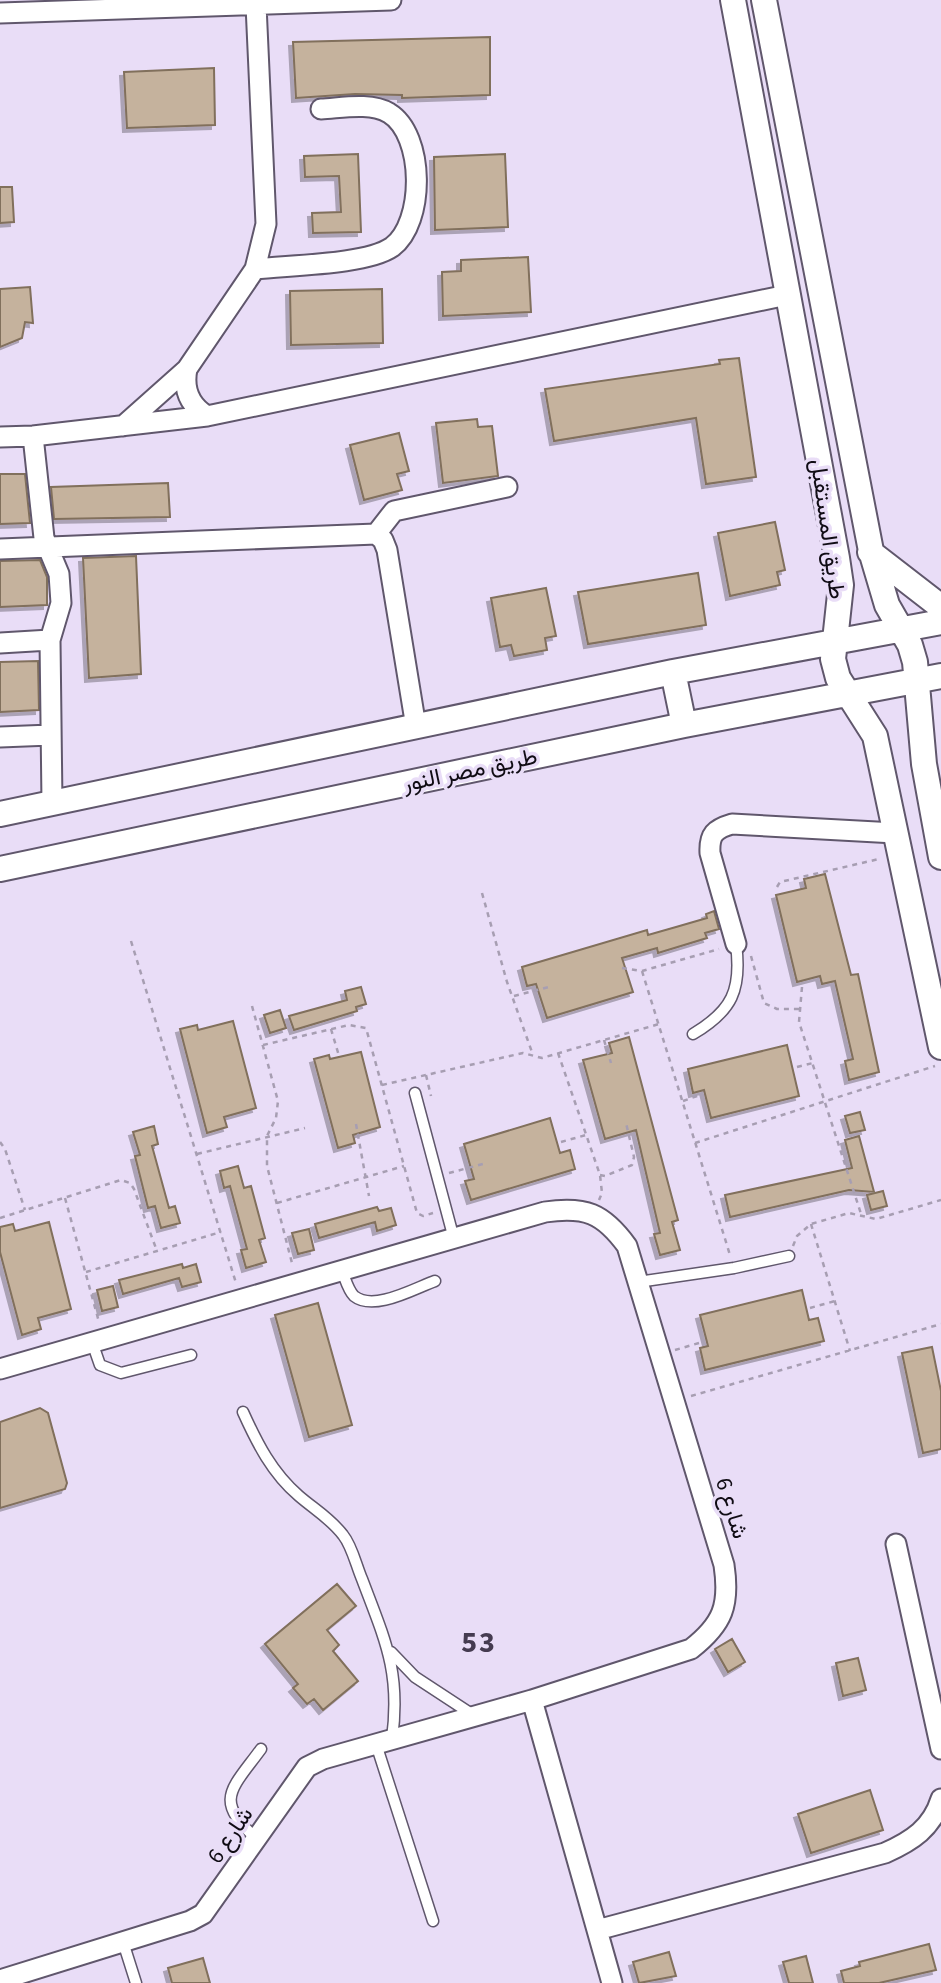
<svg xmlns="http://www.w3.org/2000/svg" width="941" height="1983" font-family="'Source Sans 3',Vazirmatn,sans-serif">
<defs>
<filter id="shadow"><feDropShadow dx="-4" dy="4" stdDeviation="0" flood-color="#0004"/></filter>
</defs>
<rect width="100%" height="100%" fill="#e9ddf7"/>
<path fill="#c5b29d" stroke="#816f5c" stroke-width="2" filter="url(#shadow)" d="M490,37v58l-88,3v-3l-47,-1 -59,4 -3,-56z
M214,68l1,57 -88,3 -3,-56z
M358,154l3,78 -48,1 -1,-20 29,-1 -2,-36 -34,1 -1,-21z
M505,154l3,73 -73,3 -1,-73z
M0,187h12l2,35 -14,1z
M528,257l3,55 -88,4 -1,-44 19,-1v-11z
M30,287l3,36 -8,-1 -3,16 -22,9v-58z
M382,289l1,54 -92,2 -1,-54z
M739,358l17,119 -50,7 -10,-66 -142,23 -9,-52 175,-25 -1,-4z
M477,419l1,8 14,-1 6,50 -55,7 -7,-60z
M399,433l10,38 -12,3 5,16 -38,10 -14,-55z
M0,474h25l5,49 -30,1z
M168,483l2,34 -116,2 -3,-32z
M775,522l10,48 -8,2 3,13 -50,11 -12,-63z
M136,556l5,118 -52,4 -6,-120z
M40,560l7,17v28l-47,2v-46z
M698,573l8,52 -118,19 -10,-52z
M546,588l10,48 -11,2 2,12 -33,6 -3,-11 -11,2 -9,-49z
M38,661l1,49 -39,2v-50z
M825,874l26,101 7,-1 21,98 -30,8 -4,-19 8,-2 -18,-78 -13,3 -2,-8 -23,6 -21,-87 30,-7 -2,-9z
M714,911l5,18 -14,4 2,5 -49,15 -1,-5 -35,10 11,34 -86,26 -11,-34 -9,2 -5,-19 125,-37 1,5 28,-8 31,-9 -1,-4z
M361,987l5,17 -10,3 1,4 -63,19 -5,-14 58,-16 -2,-9z
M280,1010l6,18 -16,5 -6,-18z
M233,1021l23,87 -32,9 3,10 -20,6 -27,-104 17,-4 1,5z
M629,1037l49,183 -6,2 8,28 -20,5 -6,-21 6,-1 -24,-103 -31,9 -22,-79 29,-7 -3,-10z
M787,1045l12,51 -88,22 -7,-28 -11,3 -5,-24z
M361,1052l19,75 -27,8 2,8 -17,5 -24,-89 15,-4 1,4z
M860,1112l5,18 -15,3 -5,-17z
M550,1118l10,35 10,-3 5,19 -104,31 -6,-19 9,-2 -10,-35z
M154,1126l4,18 -6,2 17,62 6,-2 5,17 -19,5 -6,-22 -7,2 -13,-52 5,-1 -7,-23z
M859,1136l15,56 -25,-2 -119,27 -5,-22 127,-27 -7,-28z
M238,1166l6,22 7,-2 14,52 -6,2 7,22 -20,6 -5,-18 6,-1 -17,-63 -6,2 -4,-17z
M883,1191l4,15 -16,4 -4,-15z
M377,1207l2,4 12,-3 5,17 -19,6 -2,-9 -56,16 -4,-14z
M49,1222l22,87 -33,9 3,11 -19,6 -22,-83v-25l13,-3 2,7z
M309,1229l5,21 -16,4 -6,-21z
M182,1264l1,4 13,-4 5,18 -19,5 -3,-9 -56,16 -4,-14z
M113,1286l5,21 -16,4 -5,-21z
M802,1290l7,30 9,-2 6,23 -119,29 -5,-22 8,-2 -8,-31z
M318,1303l34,122 -43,12 -34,-122z
M932,1347l9,44v58l-18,4 -21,-100z
M40,1408l8,5 19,70 -2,6 -65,19v-86z
M337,1584l19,22 -29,24 12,15 -6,6 25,30 -35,29 -9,-11 -7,5 -14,-16 5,-4 -33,-40z
M732,1639l13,23 -17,10 -13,-23z
M858,1658l8,32 -23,6 -7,-33z
M870,1790l13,40 -72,23 -13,-39z
M929,1944l7,26 -57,13h-35l-3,-12 19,-5 -1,-4z
M669,1952l7,24 -37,7 -6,-21z
M806,1956l7,27h-24l-6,-21z
M203,1958l7,25h-38l-4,-15z"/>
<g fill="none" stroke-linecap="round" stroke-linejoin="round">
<defs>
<path id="service" d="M693,1034c39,-23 49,-44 43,-90
M415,1093l39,146
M342,1271c3,7 6,19 12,25 20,16 61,-8 81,-15
M638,1282l96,-14 55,-12
M92,1342l8,23 21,8 70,-18
M243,1412c14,31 29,61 56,84 15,13 31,22 44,39 9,11 13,30 19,44 23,61 39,93 30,160
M391,1652l24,25 58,38
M376,1744l57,177
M257,1839c-44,-39 -26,-49 4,-90
M123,1942l13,41"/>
<path id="minor" d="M0,13l391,-13
M255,269c33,-4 111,-4 137,-22 33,-24 33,-112 -3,-134 -19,-11 -47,-5 -68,-4
M187,369c-4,20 2,36 20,47
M123,426l64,-57 68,-100 11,-45 -10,-219
M33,436l11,102 15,36 2,29 -11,37 2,163
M0,437l33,-1 174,-20 580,-121
M376,534l18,-23 113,-24
M0,549l376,-15 7,6 4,10 29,177
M0,643l50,-3
M0,737l51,-2
M736,944l-26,-91c-1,-19 5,-24 22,-29l163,9
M0,1369l545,-157c40,-6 58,1 82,34l97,319c6,40 -1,59 -33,84l-159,51 -209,59 -16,8 -104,147 -13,7 -190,59
M896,1544l45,205
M532,1700l80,283
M597,1930l288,-77c27,-12 47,-25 56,-54"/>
<path id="tertiary" d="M733,0l104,558 4,27 -8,74 5,19 37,58 66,311
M764,0l107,551 16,54 23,40 5,17 9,102 17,93
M870,552l71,55
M673,672l11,53
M0,814l673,-142 268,-50
M0,869l684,-144 257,-49"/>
</defs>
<use href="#service" stroke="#60576c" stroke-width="13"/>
<use href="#minor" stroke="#60576c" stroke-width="23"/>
<use href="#tertiary" stroke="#60576c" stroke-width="28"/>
<path stroke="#a79eb2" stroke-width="2.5" stroke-dasharray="5 5" stroke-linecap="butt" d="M777,887l3,-5 99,-23
M482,893l25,89 26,73
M131,941l105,342
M751,956l13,47 13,6h25
M622,968l20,3 77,-22
M642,971l88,284
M802,987l-3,35 63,195
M514,996l35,-9
M252,1006l26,95 -2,17 -9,18v30l26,101
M331,1029l8,27
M604,1040l7,23
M263,1045l86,-20 17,3 51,185 6,3 10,-3
M558,1053l42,122 2,18 -3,7
M797,1067l16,-4
M426,1075l5,21
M382,1085l141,-32 19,5 117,-34
M683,1101l17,-6
M356,1124l13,72
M0,1142l5,7 20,61
M561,1142l25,-7
M695,1143l240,-77
M197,1154l108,-26
M449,1173l34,-9
M600,1175l5,1 27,-11 2,-8 -8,-34
M65,1198l34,124
M277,1203l127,-37
M0,1218l121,-38 9,3 4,6 23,62
M811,1224l39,127
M793,1246l4,-10 14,-12 38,-11 27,6 65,-19
M86,1272l135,-40
M810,1308l25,-7
M675,1350l24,-7
M691,1396l250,-72"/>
<use href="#service" stroke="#fff" stroke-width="10"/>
<use href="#minor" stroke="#fff" stroke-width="19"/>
<use href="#tertiary" stroke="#fff" stroke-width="24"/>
</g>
<g text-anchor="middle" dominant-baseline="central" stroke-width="7" stroke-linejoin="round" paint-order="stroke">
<g font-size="23" fill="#100c14" stroke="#e9ddf7">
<text transform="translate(828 529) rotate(82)">طريق المستقبل</text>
<text transform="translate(470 770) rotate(-12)">طريق مصر النور</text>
<text transform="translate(732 1508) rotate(73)">شارع 6</text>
<text transform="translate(230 1835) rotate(-56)">شارع 6</text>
</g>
<g font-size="30" font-weight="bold" letter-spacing="2" fill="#453b50" stroke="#e9ddf7">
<text x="479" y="1642">53</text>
</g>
</g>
</svg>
